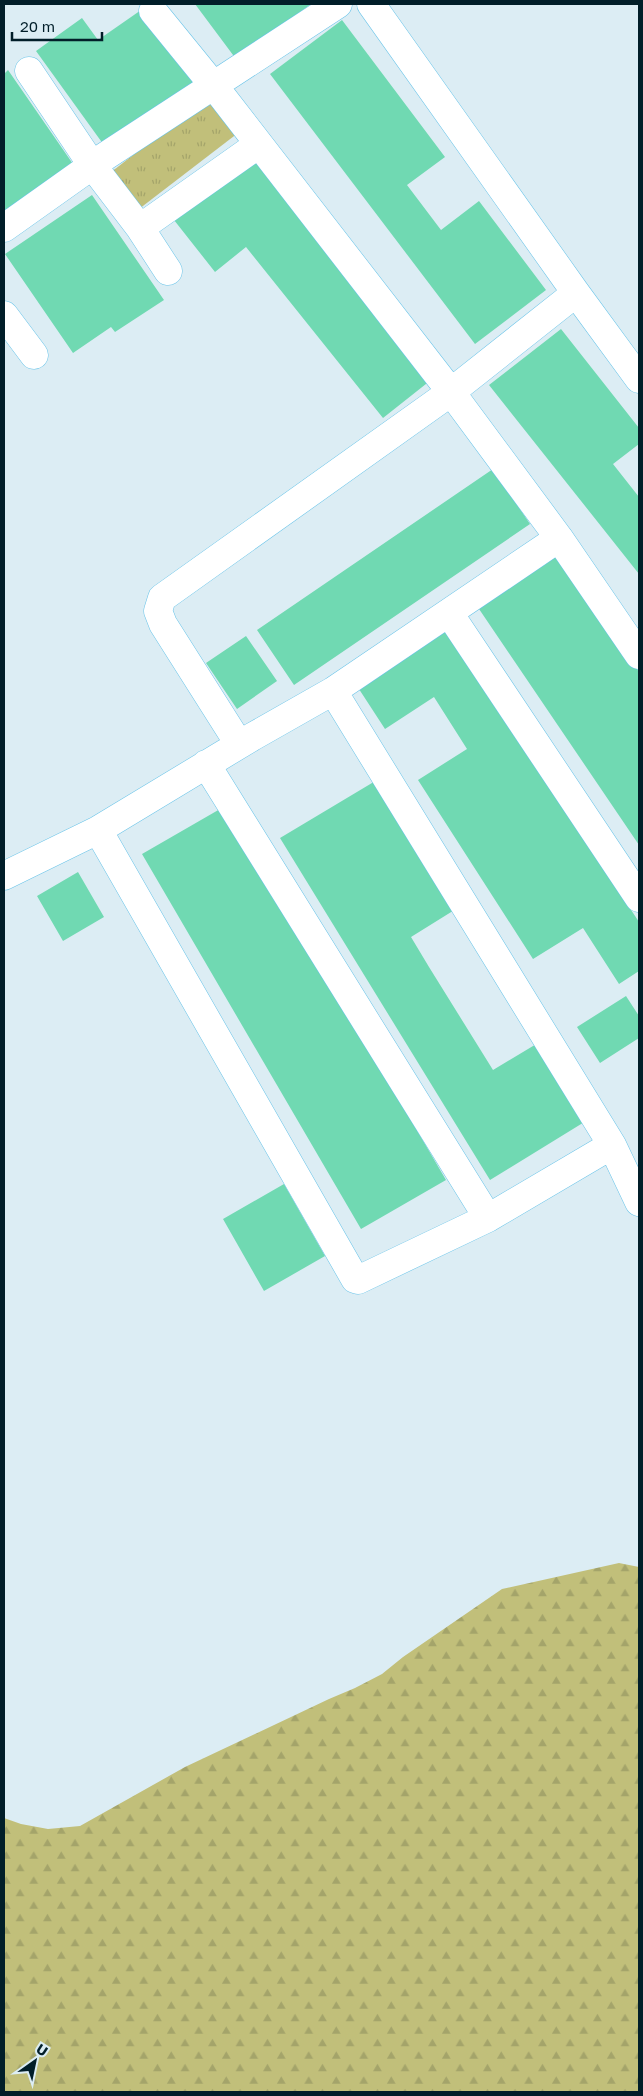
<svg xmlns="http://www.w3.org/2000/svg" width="643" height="2096" font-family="'Golos Text',sans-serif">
<defs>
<pattern id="forest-firs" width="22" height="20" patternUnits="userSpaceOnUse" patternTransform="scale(1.25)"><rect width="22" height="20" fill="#c1bf7a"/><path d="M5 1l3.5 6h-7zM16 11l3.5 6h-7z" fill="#a4a46a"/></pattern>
<pattern id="park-tufts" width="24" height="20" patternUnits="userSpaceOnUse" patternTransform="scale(1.25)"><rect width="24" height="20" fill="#c1bf7a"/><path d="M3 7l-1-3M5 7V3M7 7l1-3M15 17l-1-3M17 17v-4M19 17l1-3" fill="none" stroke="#a4a46a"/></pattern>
</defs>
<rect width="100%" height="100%" fill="#dcedf4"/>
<path fill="url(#forest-firs)" d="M619,1563l20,4v525h-635v-274l17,6 27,5 32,-3 105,-59 144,-68 26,-11 27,-14 21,-17 99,-68z"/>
<path fill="url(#park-tufts)" d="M209,96l29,37 -99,76 -29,-36z"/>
<path fill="#70d9b2" d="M195,4h116l-75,55z
M144,8l54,75 -92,65 -70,-97 46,-33 16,22z
M342,20l103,137 -38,28 34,45 38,-29 67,89 -71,54 -205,-270z
M8,70l65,94 -69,47v-137z
M254,157l177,223 -48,38 -137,-171 -31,25 -41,-52z
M92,195l72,105 -49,32 -4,-5 -38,26 -68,-99z
M561,329l78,99v16l-26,20 26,33v77l-150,-189z
M493,469l37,55 -236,161 -37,-55z
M559,551l80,121v173l-162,-239z
M454,625l141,230 44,67v49l-20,13 -36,-56 -50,31 -115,-179 49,-31 -33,-52 -49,32 -28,-43z
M246,636l31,45 -40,28 -31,-46z
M377,780l79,129 -45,28 18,30 64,103 45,-27 48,78 -96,59 -210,-342z
M227,805l219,375 -85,49 -219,-375z
M78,872l26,45 -41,24 -26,-45z
M626,996l13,20v22l-39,25 -23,-36z
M284,1184l41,72 -61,35 -41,-72z"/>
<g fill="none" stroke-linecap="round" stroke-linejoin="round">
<defs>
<path id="minor" d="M371,4l205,289 63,86
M153,11l61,75 237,306 108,146 80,117
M29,71l63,94 48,63 28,43
M4,228l100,-71 234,-153
M140,228l119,-84
M4,315l30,40
M449,613l190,285
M333,691l279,454 27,57
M239,744l-76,-120 -5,-13 4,-13 289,-206 125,-99
M206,764l282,454
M98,830l257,449 3,1 130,-62 124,-73
M4,876l94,-46 154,-93 81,-46 226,-153"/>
</defs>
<use href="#minor" stroke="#69c4e9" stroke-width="29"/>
<use href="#minor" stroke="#fff" stroke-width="28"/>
</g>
<rect width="643" height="2096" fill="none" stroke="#011e29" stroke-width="10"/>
<g transform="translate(35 2061) rotate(33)" stroke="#dcedf4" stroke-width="4" paint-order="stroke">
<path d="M0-4L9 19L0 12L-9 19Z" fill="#011e29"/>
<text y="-8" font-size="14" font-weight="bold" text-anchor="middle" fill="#011e29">U</text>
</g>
<path d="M12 32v8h90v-8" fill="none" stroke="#011e29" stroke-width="2.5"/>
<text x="20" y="32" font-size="15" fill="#011e29" stroke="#dcedf4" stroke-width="4" paint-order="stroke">20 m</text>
</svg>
